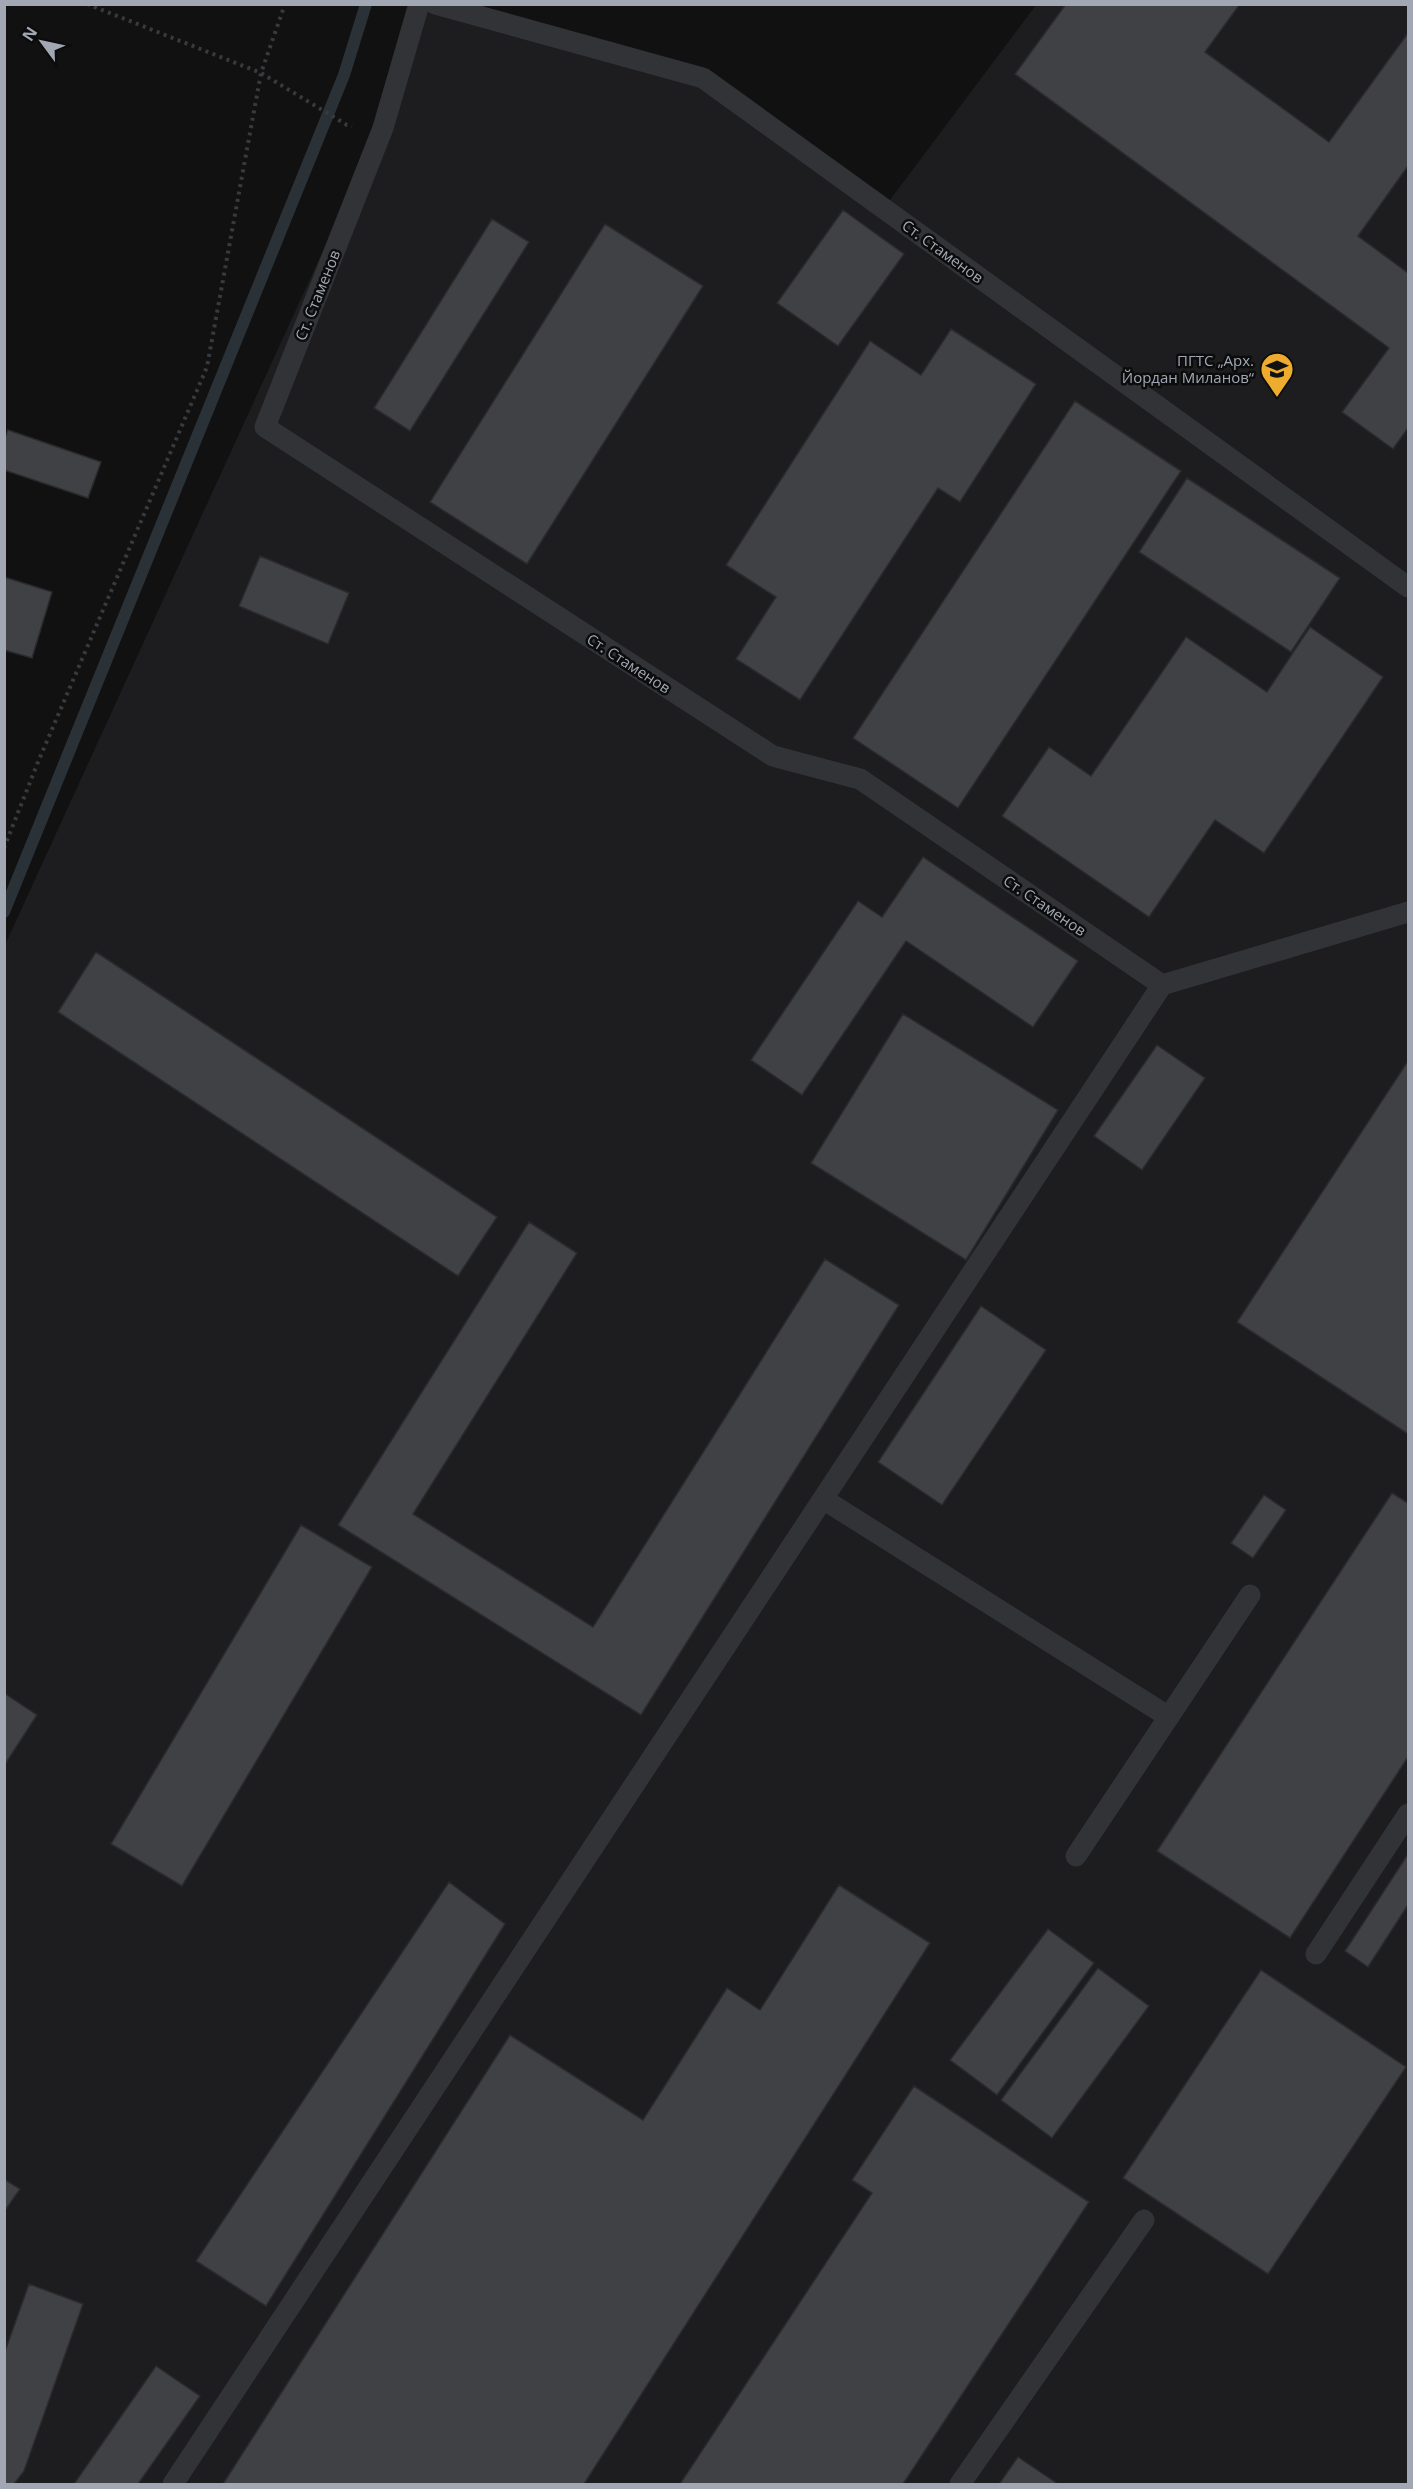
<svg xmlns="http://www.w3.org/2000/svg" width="1413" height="2489" font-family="'Open Sans',sans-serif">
<rect width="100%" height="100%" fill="#111112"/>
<path fill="#1d1d1f" d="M419,5l284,73 181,130 152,-203h372v2479h-1403v-1539l343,-749z"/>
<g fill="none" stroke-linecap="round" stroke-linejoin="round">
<path stroke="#2a3238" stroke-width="12" d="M4,912l340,-837 22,-71"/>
</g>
<path fill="#404145" stroke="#2b2b2e" stroke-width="1.5" d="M1066,4h174l-35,48 124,90 79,-109v133l-50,70 50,37v155l-15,21 -51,-37 47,-64 -374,-274z
M843,210l61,44 -66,92 -61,-43z
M492,219l37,23 -119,189 -36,-23z
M605,224l98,62 -176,278 -97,-62z
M951,329l85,55 -76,118 -22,-14 -138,212 -64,-41 40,-62 -50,-32 144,-224 51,34z
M1075,401l106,70 -223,337 -105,-70z
M8,430l93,32 -13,36 -84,-28v-30z
M1187,478l153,100 -49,74 -152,-100z
M260,556l89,37 -21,51 -89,-38z
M4,577l48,15 -20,66 -28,-8z
M1310,627l73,50 -119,176 -49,-33 -66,97 -147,-101 47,-69 42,29 95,-139 81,55z
M923,857l155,104 -45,66 -127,-86 -104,154 -51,-35 107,-159 24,16z
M96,952l401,265 -39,59 -400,-264z
M903,1014l155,96 -92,150 -155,-97z
M1157,1045l48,33 -63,92 -48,-34z
M1408,1061v373l-171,-112z
M529,1222l48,31 -164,261 180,113 232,-368 74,46 -258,410 -303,-190z
M981,1306l65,44 -104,155 -64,-43z
M1392,1493l16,10v254l-118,181 -133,-87z
M1264,1495l22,15 -33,48 -22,-15z
M301,1525l71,42 -190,319 -71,-42z
M4,1693l33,22 -33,51z
M1408,1854v51l-40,62 -23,-16z
M449,1882l56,42 -239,382 -70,-45z
M839,1885l91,58 -346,541h-361l287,-449 133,85 84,-132 33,22z
M1048,1929l46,34 -97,132 -47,-35z
M1098,1968l51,38 -97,132 -51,-38z
M1261,1970l145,97 -138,207 -145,-96z
M914,2086l175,116 -186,282h-223l192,-291 -20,-13z
M4,2179l16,10 -16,23z
M29,2284l54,20 -59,167 -10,13h-10v-130z
M156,2366l44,30 -62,88h-64z
M1018,2457l40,27h-59z"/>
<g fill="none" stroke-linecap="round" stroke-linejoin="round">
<path stroke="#383a3e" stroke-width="4" stroke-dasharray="3 4.5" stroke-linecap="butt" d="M87,4l174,69 86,52 5,1
M4,848l34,-86 169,-395 54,-294 24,-69"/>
<path stroke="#323337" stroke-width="21" d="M419,4l-36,124 -118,299 508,329 87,23 302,206 246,-73
M435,4l268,74 705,509
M823,1499l346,218
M1076,1856l174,-261
M1316,1954l92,-140
M173,2484l989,-1499
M960,2484l184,-264"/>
</g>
<defs>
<symbol id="school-pin" viewBox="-11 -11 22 30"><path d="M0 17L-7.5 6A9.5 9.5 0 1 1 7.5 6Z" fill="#eeac2e" stroke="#0c0c0d"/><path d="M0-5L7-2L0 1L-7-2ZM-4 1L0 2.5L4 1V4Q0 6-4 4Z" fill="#111"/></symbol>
</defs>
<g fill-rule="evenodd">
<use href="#school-pin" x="1258" y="350" width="38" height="52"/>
</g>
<g text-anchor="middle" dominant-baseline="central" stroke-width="5" stroke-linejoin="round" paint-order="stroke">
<g font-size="15" fill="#a2a8b3" stroke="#0c0c0d">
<text transform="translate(943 251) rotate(36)">Ст. Стаменов</text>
<text transform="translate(317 295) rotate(-68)">Ст. Стаменов</text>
<text transform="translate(629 663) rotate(33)">Ст. Стаменов</text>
<text transform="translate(1045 905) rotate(34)">Ст. Стаменов</text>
</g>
<g font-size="15" fill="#a2a8b3" stroke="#0c0c0d" text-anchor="end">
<text x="1254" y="360">ПГТС „Арх.<tspan x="1254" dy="17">Йордан Миланов“</tspan></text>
</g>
</g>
<rect width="1413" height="2489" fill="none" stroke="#a2a8b3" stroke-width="12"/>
<g transform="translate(42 42) rotate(303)" stroke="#0c0c0d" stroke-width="4.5" paint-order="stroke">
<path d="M0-4.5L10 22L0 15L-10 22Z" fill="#a2a8b3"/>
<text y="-9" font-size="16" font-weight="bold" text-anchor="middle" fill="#a2a8b3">N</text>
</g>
</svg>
